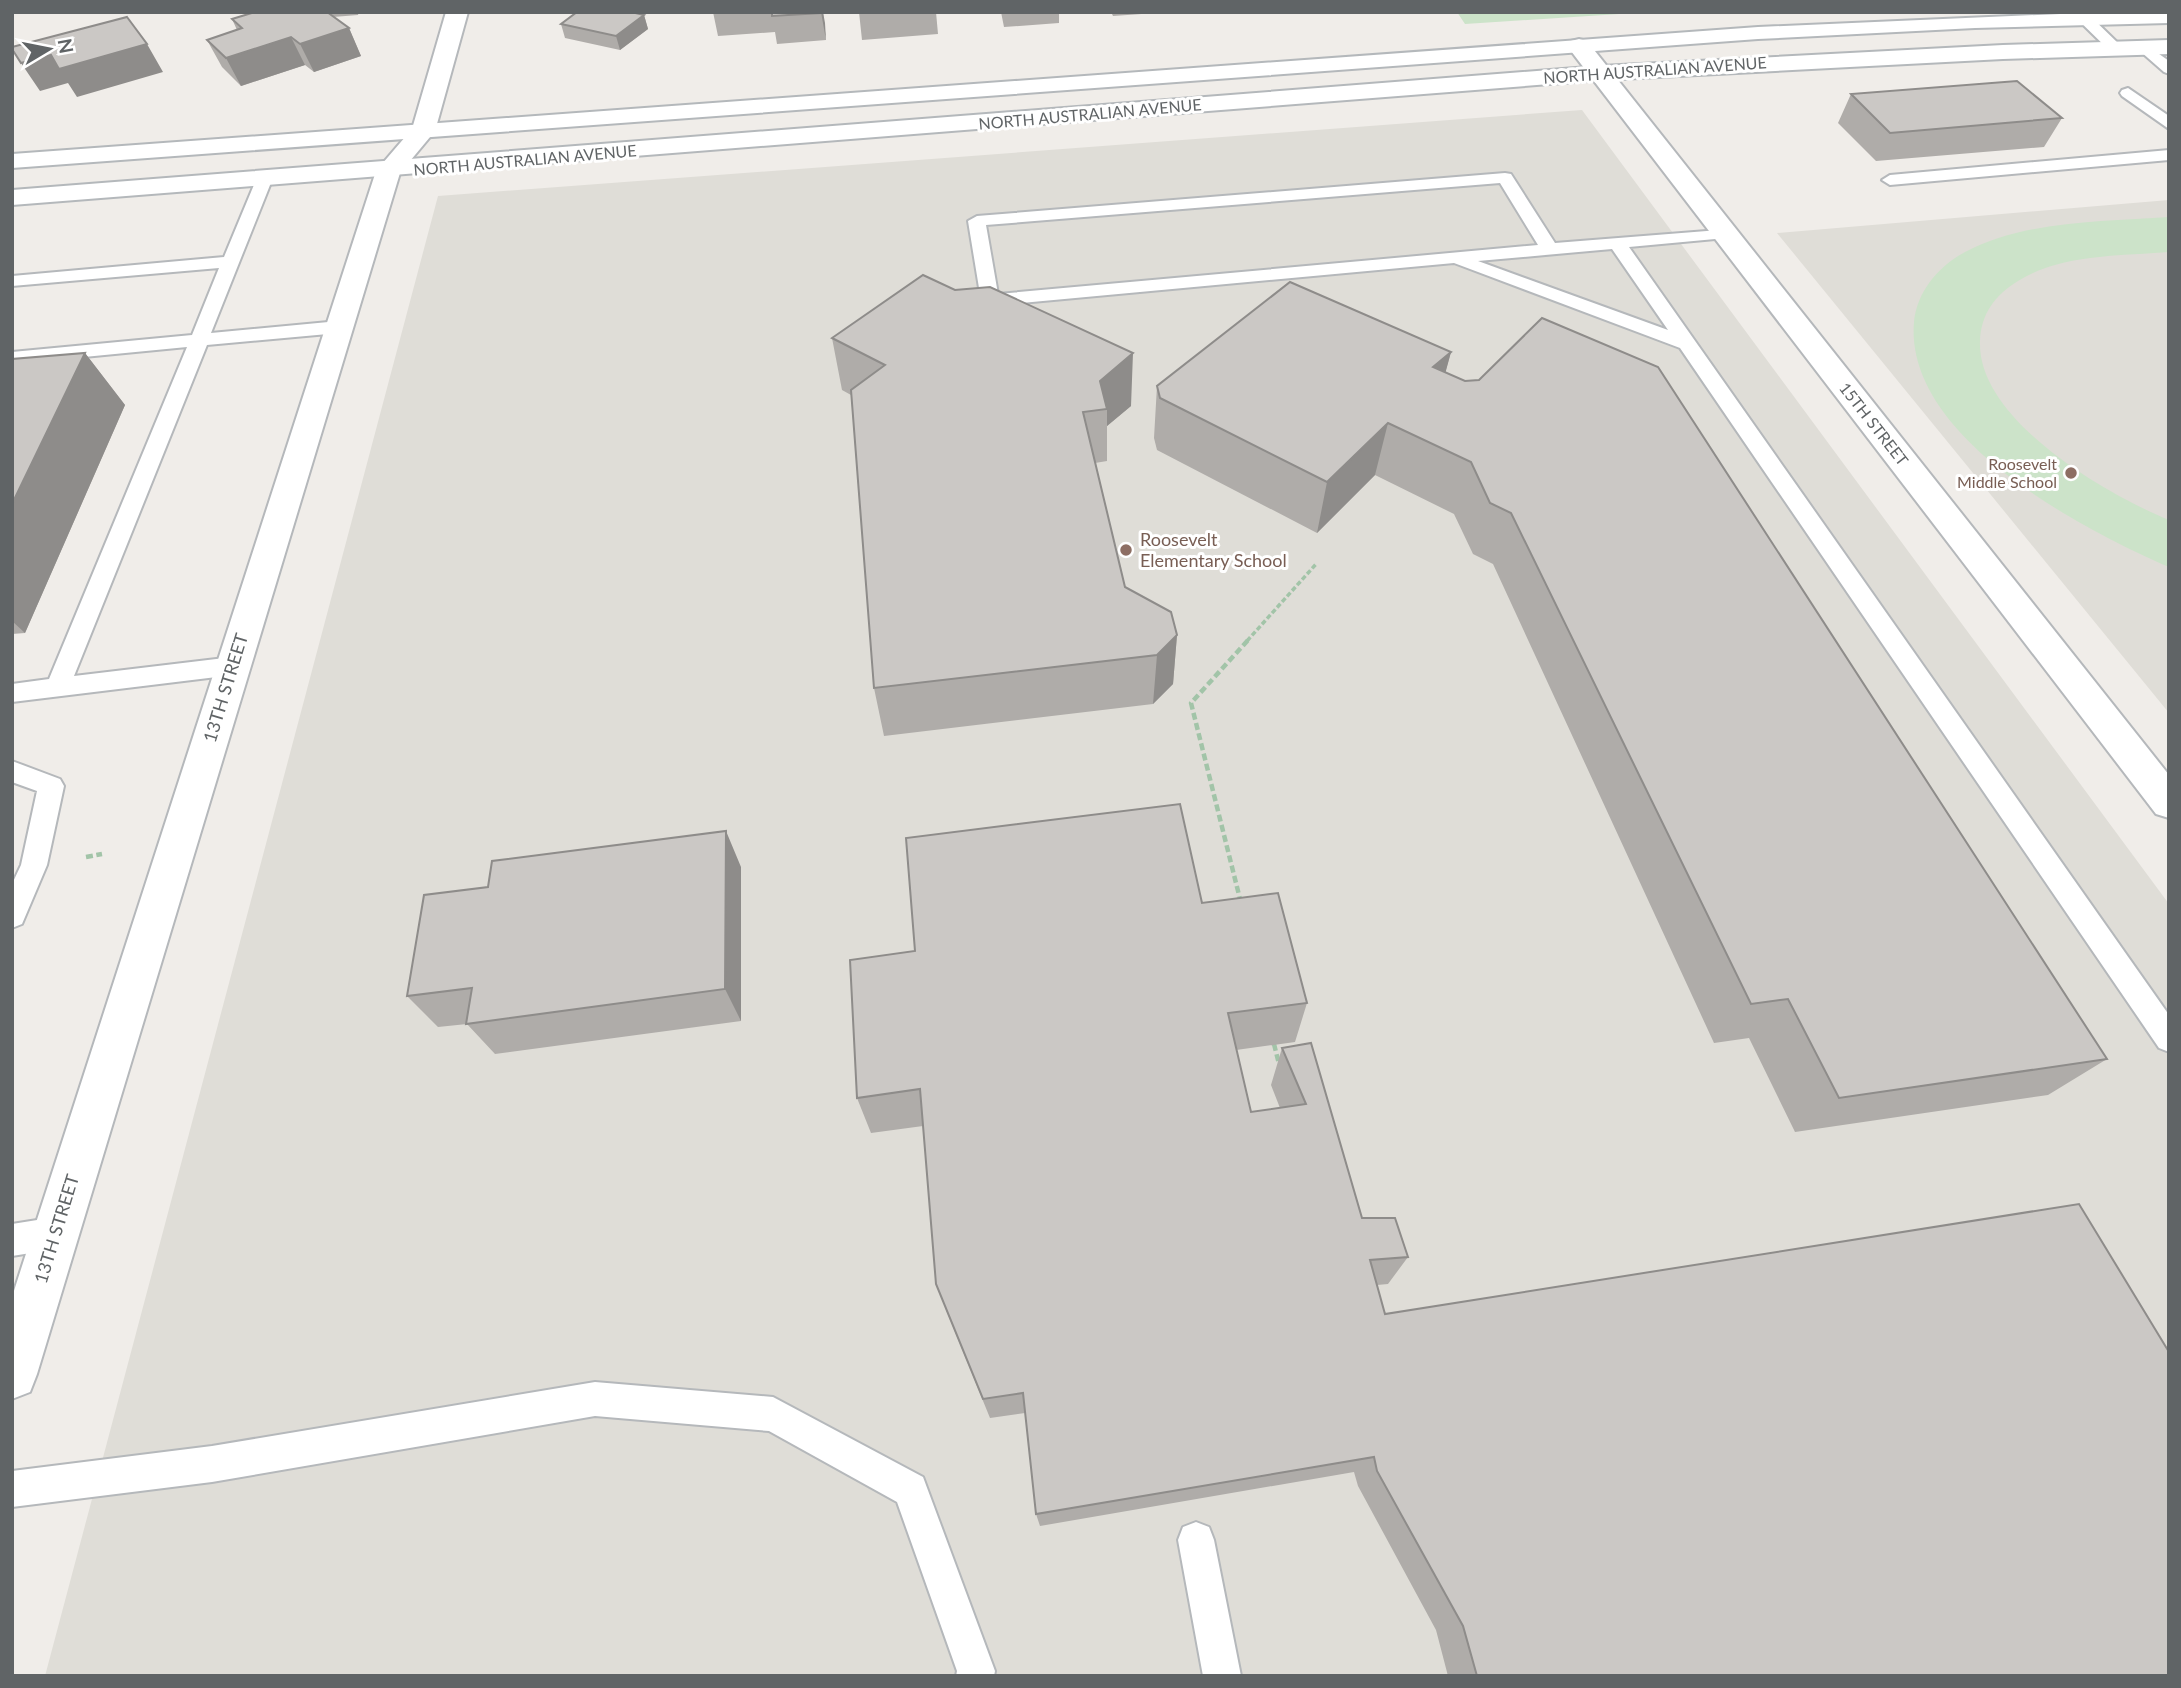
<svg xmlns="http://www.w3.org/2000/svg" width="2181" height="1688" viewBox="0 0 2181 1688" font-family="Lato,sans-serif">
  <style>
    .education { fill: #dfddd7 }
    .green { fill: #cce3c9 }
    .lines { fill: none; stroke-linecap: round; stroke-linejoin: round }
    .service-casing { stroke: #b5b8bb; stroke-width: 4 }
    .minor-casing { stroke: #b5b8bb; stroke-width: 4 }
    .secondary-casing { stroke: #b4b8bb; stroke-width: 4 }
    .path-far1 { stroke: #a2c4a8; stroke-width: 3.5; stroke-dasharray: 5 2.5; stroke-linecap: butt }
    .path { stroke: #a2c4a8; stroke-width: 4.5; stroke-dasharray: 7 3.5; stroke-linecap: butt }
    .service { fill: #fff; fill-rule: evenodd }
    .minor { fill: #fff; fill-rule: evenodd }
    .secondary { fill: #fff; fill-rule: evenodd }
    .wall { fill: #afaca9 }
    .shaded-wall { fill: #8e8c8a }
    .building { fill: #cbc8c5; stroke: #8e8c8a; stroke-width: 2 }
    .education-dot { fill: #8d6e63; stroke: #fff; stroke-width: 2.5 }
    .labels { text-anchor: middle; stroke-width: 6; stroke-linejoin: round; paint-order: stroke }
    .far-street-label { font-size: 16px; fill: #606466; stroke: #fff }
    .far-education-label { font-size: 16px; fill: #785e54; stroke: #fff; text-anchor: end }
    .education-label { font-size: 18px; fill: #785e54; stroke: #fff; text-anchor: start }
    .street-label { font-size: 18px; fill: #606466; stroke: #fff }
  </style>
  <rect width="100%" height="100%" fill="#f0ede9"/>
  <path class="education" d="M1582,110l587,794v772h-2124l393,-1480z
    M2169,200v513l-392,-480z"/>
  <path class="green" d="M1457,12h193l-185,12z
    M2169,217v35c-49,4 -108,2 -151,29 -23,14 -37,33 -38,60 -3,79 126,153 189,179v47c-88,-38 -265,-131 -255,-245 3,-31 25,-56 51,-70 61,-32 137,-30 204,-35z"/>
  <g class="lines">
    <g class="service-casing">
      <path id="service" d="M2070,12h16l35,34 2,3 -2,3h-10z
        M2145,44l24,17v13l-5,-2 -24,-21 -2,-3 2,-3z
        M2128,88l41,28v13l-47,-33 -2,-3 2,-3z
        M2169,150v10l-279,25 -8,-5 8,-5z
        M1505,173l6,1 44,69 177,-14 3,4 -3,4 -6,1 -97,9 540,768v37l-10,-4 -479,-700 -226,-85 -464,43 -9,-6 -13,-79 9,-5zM1500,183l38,62 -540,49 -12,-69zM1612,249l56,81 -190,-69z
        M264,175l8,5 -61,153 128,-12 9,6 -9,6 -132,12 -133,331 159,-19 8,3 4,6 -4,6 -8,3 -221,27v-18l37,-5 138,-332 -175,17v-12l180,-17 27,-67 -207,18v-10l212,-19 32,-77z
        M12,761l48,18 4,7 -17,79 -25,59 -10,4v-44l9,-19 16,-74 -25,-9z
        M56,1217l11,5 5,11 -5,11 -11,5 -44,7v-32z
        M595,1382l178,15 150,80 72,194 -1,5h-38l1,-5 -60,-169 -128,-71 -174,-15 -383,66 -200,25v-36l200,-25z
        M1196,1522l13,5 5,13 27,136h-38l-25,-136 5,-13z"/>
    </g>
    <g class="minor-casing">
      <path id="minor" d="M446,12h22l-33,119 -35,42 -363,1201 -7,18 -18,7v-102l364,-1126 36,-42z
        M1579,39l8,2 582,734v43l-13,-4 -585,-763 -3,-5 3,-5z"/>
    </g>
    <g class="secondary-casing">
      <path id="secondary" d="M2105,12h64v11l-194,5 -217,11 -1746,129v-14l1746,-127z
        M2169,40v14l-166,5 -402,21 -1589,125v-15l1589,-124 402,-21z"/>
    </g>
    <path class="path-far1" d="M1247,641l70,-78"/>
    <path class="path" d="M86,857l16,-3
      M1241,903l-50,-200 58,-64
      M1274,1044l5,20"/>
    <use href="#service" class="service"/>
    <use href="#minor" class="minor"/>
    <use href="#secondary" class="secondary"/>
  </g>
  <path class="wall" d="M255,12h104l-1,3 -25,2 16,11 12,28 -47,16 -9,-7 -64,21 -19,-19 -15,-27 30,-10 -5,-11z
    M713,12h110l3,28 -49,4 -2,-12 -57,4z
    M859,12h77l2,22 -76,6z
    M1001,12h58v11l-55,4z
    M1111,12h59l-57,4z
    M644,15l4,14 -28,21 -55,-12 -4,-14z
    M1851,94l211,24 -18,29 -168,14 -38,-38z
    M832,338l299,68 -24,20v35l-12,2 30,124 52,48 -4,49 -20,20 -269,32 -10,-48 -23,-293 -9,-5z
    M1451,352l-6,21 662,686 -59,36 -253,37 -46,-94 -35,5 -221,-479 -20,-10 -19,-40 -79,-39 -58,58 -160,-83 -3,-12 3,-52z
    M85,353l40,52 -100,228 -13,1v-275z
    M741,867v154l-246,33 -28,-30 -29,3 -31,-31z
    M1202,903l105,100 -12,39 -59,8 15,62 29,-4 -9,-23 11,-37 80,170 46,39 -20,27 -11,1 8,29 784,362h-721l-12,-46 -78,-144 -4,-14 -314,54 -4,-12 -11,-101 -35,5 -44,-108 -23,-184 -52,7 -14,-35 58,-147z"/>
  <path class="shaded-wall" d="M821,12h2l2,11 1,17z
    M644,15l4,14 -28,21 -4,-14z
    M349,28l12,28 -47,16 -14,-28z
    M291,37l14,28 -64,21 -15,-28z
    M147,44l16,28 -86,25 -9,-14 -28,8 -19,-28 30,-8z
    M1451,352l-14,52 -4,-37z
    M85,353l40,52 -100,228 -13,-12v-117z
    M1133,353l-2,53 -24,20v-17l-7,-28z
    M1388,423l-13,52 -58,58 10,-51z
    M1177,635l-4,49 -20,20 4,-49z
    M726,831l15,36v154l-16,-32z"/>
  <path class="building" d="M255,12h72l22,16 -49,16 -9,-7 -65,21 -19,-18 35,-12 -10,-9z
    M577,12h54l13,3 -28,21 -55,-12z
    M772,12h49v1l-49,3z
    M127,17l20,27 -88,25 -8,-14 -30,8 -9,-14v-2z
    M2017,81l45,37 -172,15 -39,-39z
    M923,275l32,15 35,-3 143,66 -33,28 7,28 -24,3 42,175 46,25 6,23 -20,20 -283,33 -23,-298 34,-25 -53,-27z
    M1290,282l161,70 -18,15 32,14 14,-1 63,-62 116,49 449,692 -268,39 -51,-99 -37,5 -240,-491 -21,-10 -19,-41 -83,-39 -61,59 -167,-84 -3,-12z
    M85,353l-73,151v-145z
    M1180,804l22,99 76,-10 29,110 -79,10 23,99 55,-8 -24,-56 29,-5 51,175h33l13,39 -38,3 15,54 694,-110 90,148v324h-692l-14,-50 -86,-155 -3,-14 -338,57 -13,-121 -40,6 -47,-115 -16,-195 -63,9 -7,-138 65,-9 -9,-113z
    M726,831l-1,158 -259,35 6,-36 -65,8 17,-101 64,-8 4,-26z"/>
  <g class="education-dot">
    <circle cx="2071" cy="473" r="7"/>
    <circle cx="1126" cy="550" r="7"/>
  </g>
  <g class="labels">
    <g class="far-street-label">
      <text transform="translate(1655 70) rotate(-4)" y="6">NORTH AUSTRALIAN AVENUE</text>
      <text transform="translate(1090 114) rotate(-5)" y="6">NORTH AUSTRALIAN AVENUE</text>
      <text transform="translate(525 160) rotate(-5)" y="6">NORTH AUSTRALIAN AVENUE</text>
      <text transform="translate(1874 424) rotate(52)" y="6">15TH STREET</text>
    </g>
    <g class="far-education-label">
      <text x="2057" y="470">Roosevelt<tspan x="2057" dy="18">Middle School</tspan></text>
    </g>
    <g class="education-label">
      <text x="1140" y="546">Roosevelt<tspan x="1140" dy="21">Elementary School</tspan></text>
    </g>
    <g class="street-label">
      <text transform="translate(226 688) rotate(-73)" y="6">13TH STREET</text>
      <text transform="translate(57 1229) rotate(-73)" y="6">13TH STREET</text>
    </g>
  </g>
  <rect width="2181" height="1688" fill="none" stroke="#606466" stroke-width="28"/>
  <g transform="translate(49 49) rotate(80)" stroke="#ffffff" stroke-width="5" paint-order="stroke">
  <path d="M0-5L12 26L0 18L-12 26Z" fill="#606466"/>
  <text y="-10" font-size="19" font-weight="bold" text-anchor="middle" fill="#606466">N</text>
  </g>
</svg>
